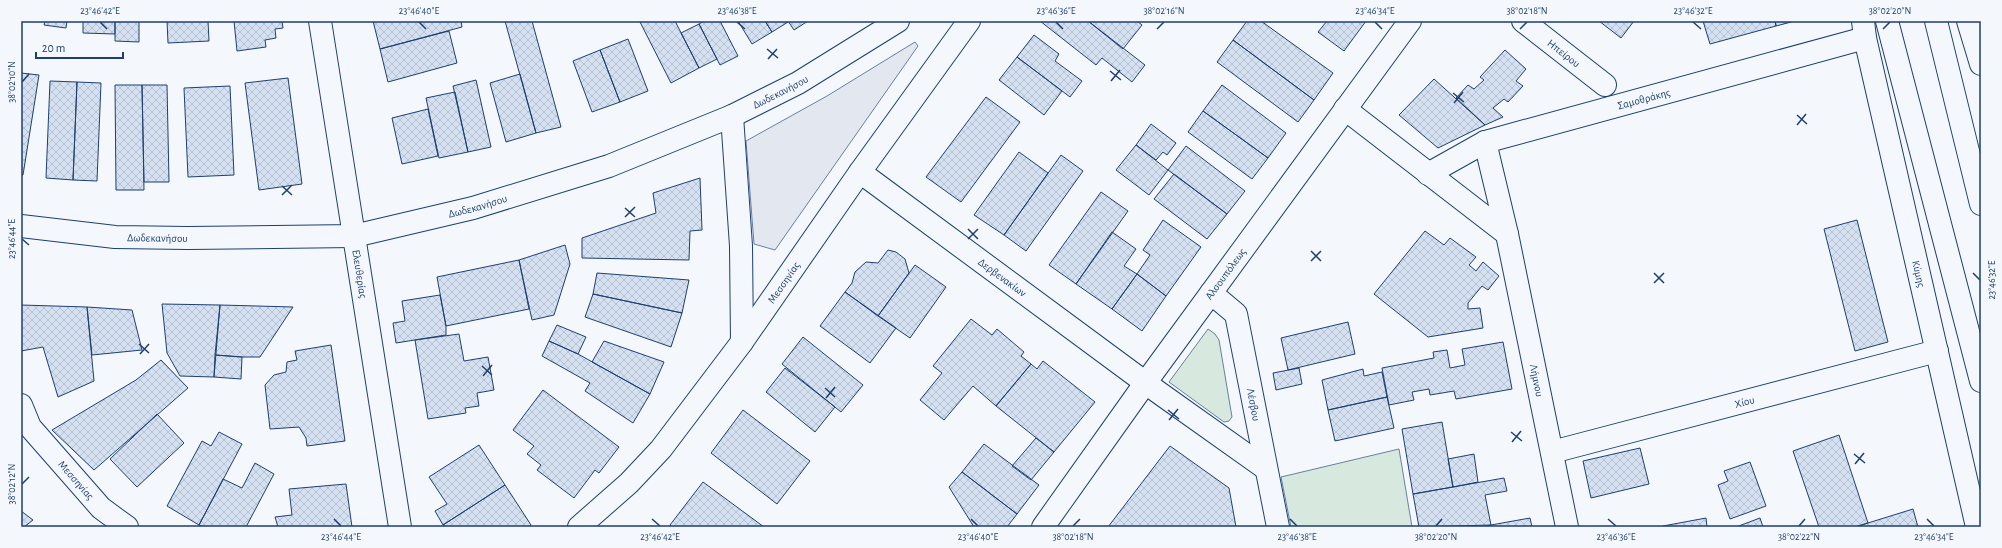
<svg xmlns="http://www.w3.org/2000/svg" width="2002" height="548" viewBox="0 0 2002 548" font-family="'Alegreya Sans',sans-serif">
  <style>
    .green { fill: #d7e8df; stroke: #687fa3 }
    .parking { fill: #e3e8f0; stroke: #687fa3 }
    .building { fill: url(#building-cross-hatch); stroke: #1d3f73 }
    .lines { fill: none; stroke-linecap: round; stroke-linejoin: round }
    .minor-casing { stroke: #1d3f73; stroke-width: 24 }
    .major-casing { stroke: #1d3f73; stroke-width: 24 }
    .minor { stroke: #f4f7fb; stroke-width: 22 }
    .major { stroke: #f4f7fb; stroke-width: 22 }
    .ticks { fill: none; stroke: #1d3f73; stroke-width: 1.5 }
    .labels { text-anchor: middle; stroke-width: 3; stroke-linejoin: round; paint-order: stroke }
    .street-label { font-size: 11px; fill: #1d3f73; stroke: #f4f7fb }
    .neatline { fill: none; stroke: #1d3f73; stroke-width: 1.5 }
    .ticks-label { font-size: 10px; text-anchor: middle; fill: #1d3f73 }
  </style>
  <defs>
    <pattern id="building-cross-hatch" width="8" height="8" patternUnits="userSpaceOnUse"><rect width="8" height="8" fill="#d5e0f0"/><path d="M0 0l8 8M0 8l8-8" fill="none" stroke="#b6c1d1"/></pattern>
  </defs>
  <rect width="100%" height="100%" fill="#f4f7fb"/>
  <path class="green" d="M1208,329l7,5 4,6 13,77 -3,4 -5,1 -55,-40z
    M1399,449l13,78h-121l-10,-50z"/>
  <path class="parking" d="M915,42l3,4 -143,204 -21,-6 -8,-103 81,-45z"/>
  <path class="building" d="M45,21h22l-1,7 -22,-3z
    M83,21h32v13l-32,-1z
    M115,21h24v21l-24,-1z
    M167,21h41l1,20 -41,2z
    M234,21h48l1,7 -8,1 1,9 -11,2 1,7 -29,4z
    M373,21h88l1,6 -82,22z
    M505,21h27l29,106 -25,6z
    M643,21h32l24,47 -28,15 -31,-61z
    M704,21h16l18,35 -18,9 -21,-41z
    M738,21h27l7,11 -20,12z
    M765,21h23v1l-16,10z
    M788,21h20l-14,9z
    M1040,21h48l57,44 -13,17 -30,-24 -6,7z
    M1088,21h49l5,4 -19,24z
    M1247,21h14l72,52 -19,27 -81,-60z
    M1327,21h39l-22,30 -26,-19z
    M1599,21h35l-13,17z
    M1703,21h72l1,5 -66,18z
    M1775,21h20l-19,5z
    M699,24l18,35 -18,9 -18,-35z
    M449,31l8,32 -69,19 -8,-33z
    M1034,35l25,19 -4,7 27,20 -12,16 -53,-40z
    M628,39l20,52 -28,11 -20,-52z
    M1233,40l81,60 -16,22 -81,-60z
    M600,50l20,52 -28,10 -19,-51z
    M1505,50l21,19 -10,12 7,5 -15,16 -4,-3 -11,9 10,9 -18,8 -29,-27 12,-13 6,4 10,-9 -4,-3z
    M1017,57l45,34 -18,24 -45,-35z
    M21,73l18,2 -16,100h-2z
    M520,74l16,59 -30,9 -16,-59z
    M288,78l14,106 -43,6 -14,-107z
    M1434,79l51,46 -47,23 -39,-33z
    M476,80l15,67 -23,5 -15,-66z
    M50,81l27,1 -4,98 -27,-2z
    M77,82l24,1 -4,98 -24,-1z
    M115,85h27l2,105h-28z
    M142,85h25l2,97h-25z
    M1222,85l64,48 -18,25 -65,-47z
    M230,86l4,89 -46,2 -4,-89z
    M455,92l13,60 -29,6 -13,-60z
    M986,97l34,25 -59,80 -35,-25z
    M428,109l10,47 -36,8 -10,-46z
    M1203,111l65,47 -16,21 -64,-47z
    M1151,124l25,19 -9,12 -4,-3 -7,8 -20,-15z
    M1136,145l32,25 -19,25 -33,-25z
    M1186,146l59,45 -18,23 -59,-44z
    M1019,152l29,21 -44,62 -30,-20z
    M1061,155l22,16 -57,80 -22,-16z
    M1174,174l53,40 -20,25 -53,-40z
    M700,178l2,52 -12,1 -1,29 -107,-2v-20l74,-25 -3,-20z
    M1101,192l27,19 -52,73 -27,-19z
    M1163,220l38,27 -35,49 -29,-22 13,-19 -7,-5z
    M1857,220l31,122 -33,9 -31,-122z
    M1425,231l19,14 6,-7 26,19 -7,8 7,6 7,-9 16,14 -11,14 -6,-4 -14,17v6l12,-1 3,20 -55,9 -54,-43z
    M1112,232l24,17 -12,17 13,8 -25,35 -36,-25z
    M565,245l5,19 -16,51 -22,5 -13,-60z
    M888,250l8,2 9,7 4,14 -31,43 -33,-24 7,-9 3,-11 11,-10 12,1z
    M519,260l10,49 -83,17 -9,-49z
    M915,265l31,22 -36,51 -32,-22z
    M597,273l92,7 -7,33 -89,-19z
    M1137,274l29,22 -24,35 -30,-22z
    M845,292l51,36 -26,35 -50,-37z
    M593,294l89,19 -11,34 -86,-30z
    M440,295l6,31v9l-50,8 -3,-20 12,-2 -3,-20z
    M162,304l58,1 -6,72 -34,-1 -13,-23z
    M21,305l66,2 7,74 -36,16 -15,-50 -22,4z
    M220,305l73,2 -33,50h-18l-27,-2z
    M87,307l45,3 10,40 -50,5z
    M971,319l21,16 5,-6 27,23 -3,4 10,8 -35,42 -23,-20 -29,34 -24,-20 22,-27 -9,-7z
    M1348,322l7,32 -67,16 -7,-32z
    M557,325l29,12 -8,17 -29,-13z
    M459,334l5,27 24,-4 6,33 -17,3 2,13 -14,2 1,5 -38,6 -13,-79z
    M803,337l60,48 -22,27 -59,-48z
    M549,341l29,13 72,40 -17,29 -48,-32 5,-8 -48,-27z
    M604,341l60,21 -14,32 -58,-32z
    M1503,342l9,47 -56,10 -2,-8 -24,4 -1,-6 -17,3 2,8 -25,5 -7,-37 52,-10 -1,-6 14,-2 3,18 15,-3 -3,-16z
    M331,345l14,96 -38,5 -1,-8 -7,-11 -29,2 -5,-44 9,-10 12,-3 1,-10 10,-2 -2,-9z
    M215,355l27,2 -1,22 -27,-2z
    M161,360l27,28 -94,82 -42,-40 84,-50z
    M1043,361l52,41 -41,50 -58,-46 35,-42 6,5z
    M785,368l50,39 -20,25 -49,-40z
    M1299,368l3,16 -26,6 -3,-17z
    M1363,369l1,7 18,-4 5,25 -59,13 -6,-30z
    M543,390l76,57 -20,26 -4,-3 -21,28 -37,-28 4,-5 -14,-11 7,-8 -21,-16z
    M1387,397l7,31 -59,13 -7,-31z
    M743,410l67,51 -33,43 -66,-51z
    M157,414l27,29 -47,44 -27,-28z
    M1442,422l11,65 -40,7 -11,-65z
    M219,432l23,12 -43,81 -32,-19 35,-65 9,5z
    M1839,435l29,88 -13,4h-36l-26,-76z
    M1036,438l18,14 -23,28 -19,-14z
    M984,444l55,41 -22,29 -55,-42z
    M479,445l26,40 -62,40 -8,-14 12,-7 -18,-27z
    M1170,446l59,42 7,39h-128z
    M1640,448l9,36 -58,14 -8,-37z
    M1474,454l4,28 -25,5 -5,-28z
    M1750,462l16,44 -36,13 -12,-34 10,-4 -4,-10z
    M255,463l19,11 -28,53h-42l-5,-2 24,-46 19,9z
    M962,472l55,42 -10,13h-33l-25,-40z
    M1504,478l3,13 -22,4 6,30 -72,2 -6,-33z
    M703,482l61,45h-92l-2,-2z
    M346,484l6,43h-74l-3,-10 17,-2 -3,-26z
    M505,485l26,40 -3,2h-83l-2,-2z
    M1913,509l5,18h-63l13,-4z
    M21,511l12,9 -9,7h-3z
    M1530,518l2,9h-50l9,-2z
    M1706,518l1,9h-44v-1z
    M1760,518l3,9h-27z"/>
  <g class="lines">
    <g class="minor-casing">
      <g id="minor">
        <path id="s1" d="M320,21l80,506"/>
        <path id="s2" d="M1523,21l82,64"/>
        <path d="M1345,109l162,125"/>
        <path d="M732,116l9,130 1,96"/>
        <path id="s3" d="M1485,142l22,92 60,293"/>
        <path id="s4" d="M860,172l298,220 107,76"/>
        <path id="s5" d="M1428,174l57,-32 380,-104"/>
        <path id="s6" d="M21,226l94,11 73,1 166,-2 119,-28 136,-42 123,-50 66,-33 100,-62"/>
        <path id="s7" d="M1211,293l25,21 42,213"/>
        <path id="s8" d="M21,405l9,22 71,81 26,19"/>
        <path id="s9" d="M1552,452l385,-101"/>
        <path id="s10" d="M579,527l50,-44 32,-34 81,-107 118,-170 109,-151"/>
        <path id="s11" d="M1043,527l103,-145 264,-361"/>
      </g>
    </g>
    <g class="major-casing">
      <g id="major">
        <path id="s12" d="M1863,21l2,17 112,489"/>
        <path d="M1887,21l94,360"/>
        <path d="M1936,21l45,183"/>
        <path d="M1968,21l13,43"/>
      </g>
    </g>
    <use href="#minor" class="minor"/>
    <use href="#major" class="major"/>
  </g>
  <path class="ticks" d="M100,22l7,7M419,22l7,7M737,22l8,7M1056,22l7,7M1375,22l7,7M1693,22l8,7M1157,29l7,-7M1520,29l7,-7M1883,29l7,-7M767,49l11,9M768,59l9,-10M1110,71l11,9M1111,81l9,-11M22,82l7,-8M1453,93l11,9M1454,103l9,-11M1797,115l10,9M1797,125l9,-11M282,186l10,9M282,195l10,-10M625,208l10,9M625,217l10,-10M968,229l10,10M22,239l7,6M968,239l10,-10M1311,251l10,10M1311,261l10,-10M1654,273l10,10M1973,273l7,7M1654,283l10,-10M139,344l10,9M140,354l9,-10M482,366l10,9M483,376l9,-11M825,388l10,9M826,398l9,-11M1168,410l11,9M1169,420l9,-11M1511,432l11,9M1512,442l9,-11M1854,454l11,9M1855,464l9,-11M22,484l7,-7M334,519l7,7M652,519l8,7M971,519l7,7M1290,519l7,7M1608,519l8,7M1927,519l7,7M1073,526l7,-7M1436,526l6,-7M1799,526l6,-7"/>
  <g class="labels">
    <g class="street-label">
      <text dy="4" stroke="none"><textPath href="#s2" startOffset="52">Ηπείρου</textPath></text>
      <text dy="4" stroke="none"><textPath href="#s6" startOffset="785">Δωδεκανήσου</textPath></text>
      <text dy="4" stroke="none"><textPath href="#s5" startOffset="230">Σαμοθράκης</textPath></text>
      <text dy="4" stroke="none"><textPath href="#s6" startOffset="461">Δωδεκανήσου</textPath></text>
      <text dy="4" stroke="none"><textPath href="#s6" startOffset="137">Δωδεκανήσου</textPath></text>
      <text dy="4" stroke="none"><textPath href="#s11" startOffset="312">Αλσουπόλεως</textPath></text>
      <text dy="4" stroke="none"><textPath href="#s1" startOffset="256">Ελευθερίας</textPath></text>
      <text dy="4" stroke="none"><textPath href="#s12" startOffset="259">Κύμης</textPath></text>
      <text dy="4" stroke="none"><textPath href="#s4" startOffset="177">Δερβενακίων</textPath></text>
      <text dy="4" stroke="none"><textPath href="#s10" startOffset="320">Μεσσηνίας</textPath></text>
      <text dy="4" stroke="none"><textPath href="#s3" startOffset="244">Λήμνου</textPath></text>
      <text dy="4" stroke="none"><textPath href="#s9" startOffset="199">Χίου</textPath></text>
      <text dy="4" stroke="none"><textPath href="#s7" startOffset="125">Λέσβου</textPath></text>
      <text dy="4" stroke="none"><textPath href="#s8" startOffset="94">Μεσσηνίας</textPath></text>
    </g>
  </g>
  <rect width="2002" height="548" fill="none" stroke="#f4f7fb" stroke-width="44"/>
  <path d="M36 52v6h87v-6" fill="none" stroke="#1d3f73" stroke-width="2"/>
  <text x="42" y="52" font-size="12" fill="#1d3f73" stroke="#f4f7fb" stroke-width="3" paint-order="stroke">20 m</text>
  <rect x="22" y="22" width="1958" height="504" class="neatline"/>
  <g class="ticks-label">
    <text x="100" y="14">23°46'42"E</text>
    <text x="419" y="14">23°46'40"E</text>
    <text x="737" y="14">23°46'38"E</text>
    <text x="1056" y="14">23°46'36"E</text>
    <text x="1164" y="14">38°02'16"N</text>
    <text x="1375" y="14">23°46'34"E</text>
    <text x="1527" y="14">38°02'18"N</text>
    <text x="1693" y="14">23°46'32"E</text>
    <text x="1890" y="14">38°02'20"N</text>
    <text transform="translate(11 82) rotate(-90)" y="4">38°02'10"N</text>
    <text transform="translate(11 239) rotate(-90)" y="4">23°46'44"E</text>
    <text transform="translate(1991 280) rotate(-90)" y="4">23°46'32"E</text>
    <text transform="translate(11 484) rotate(-90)" y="4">38°02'12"N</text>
    <text x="341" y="540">23°46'44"E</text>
    <text x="660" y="540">23°46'42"E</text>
    <text x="978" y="540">23°46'40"E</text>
    <text x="1073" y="540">38°02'18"N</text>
    <text x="1297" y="540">23°46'38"E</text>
    <text x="1436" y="540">38°02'20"N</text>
    <text x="1616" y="540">23°46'36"E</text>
    <text x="1799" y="540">38°02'22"N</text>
    <text x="1934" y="540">23°46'34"E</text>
  </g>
</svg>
